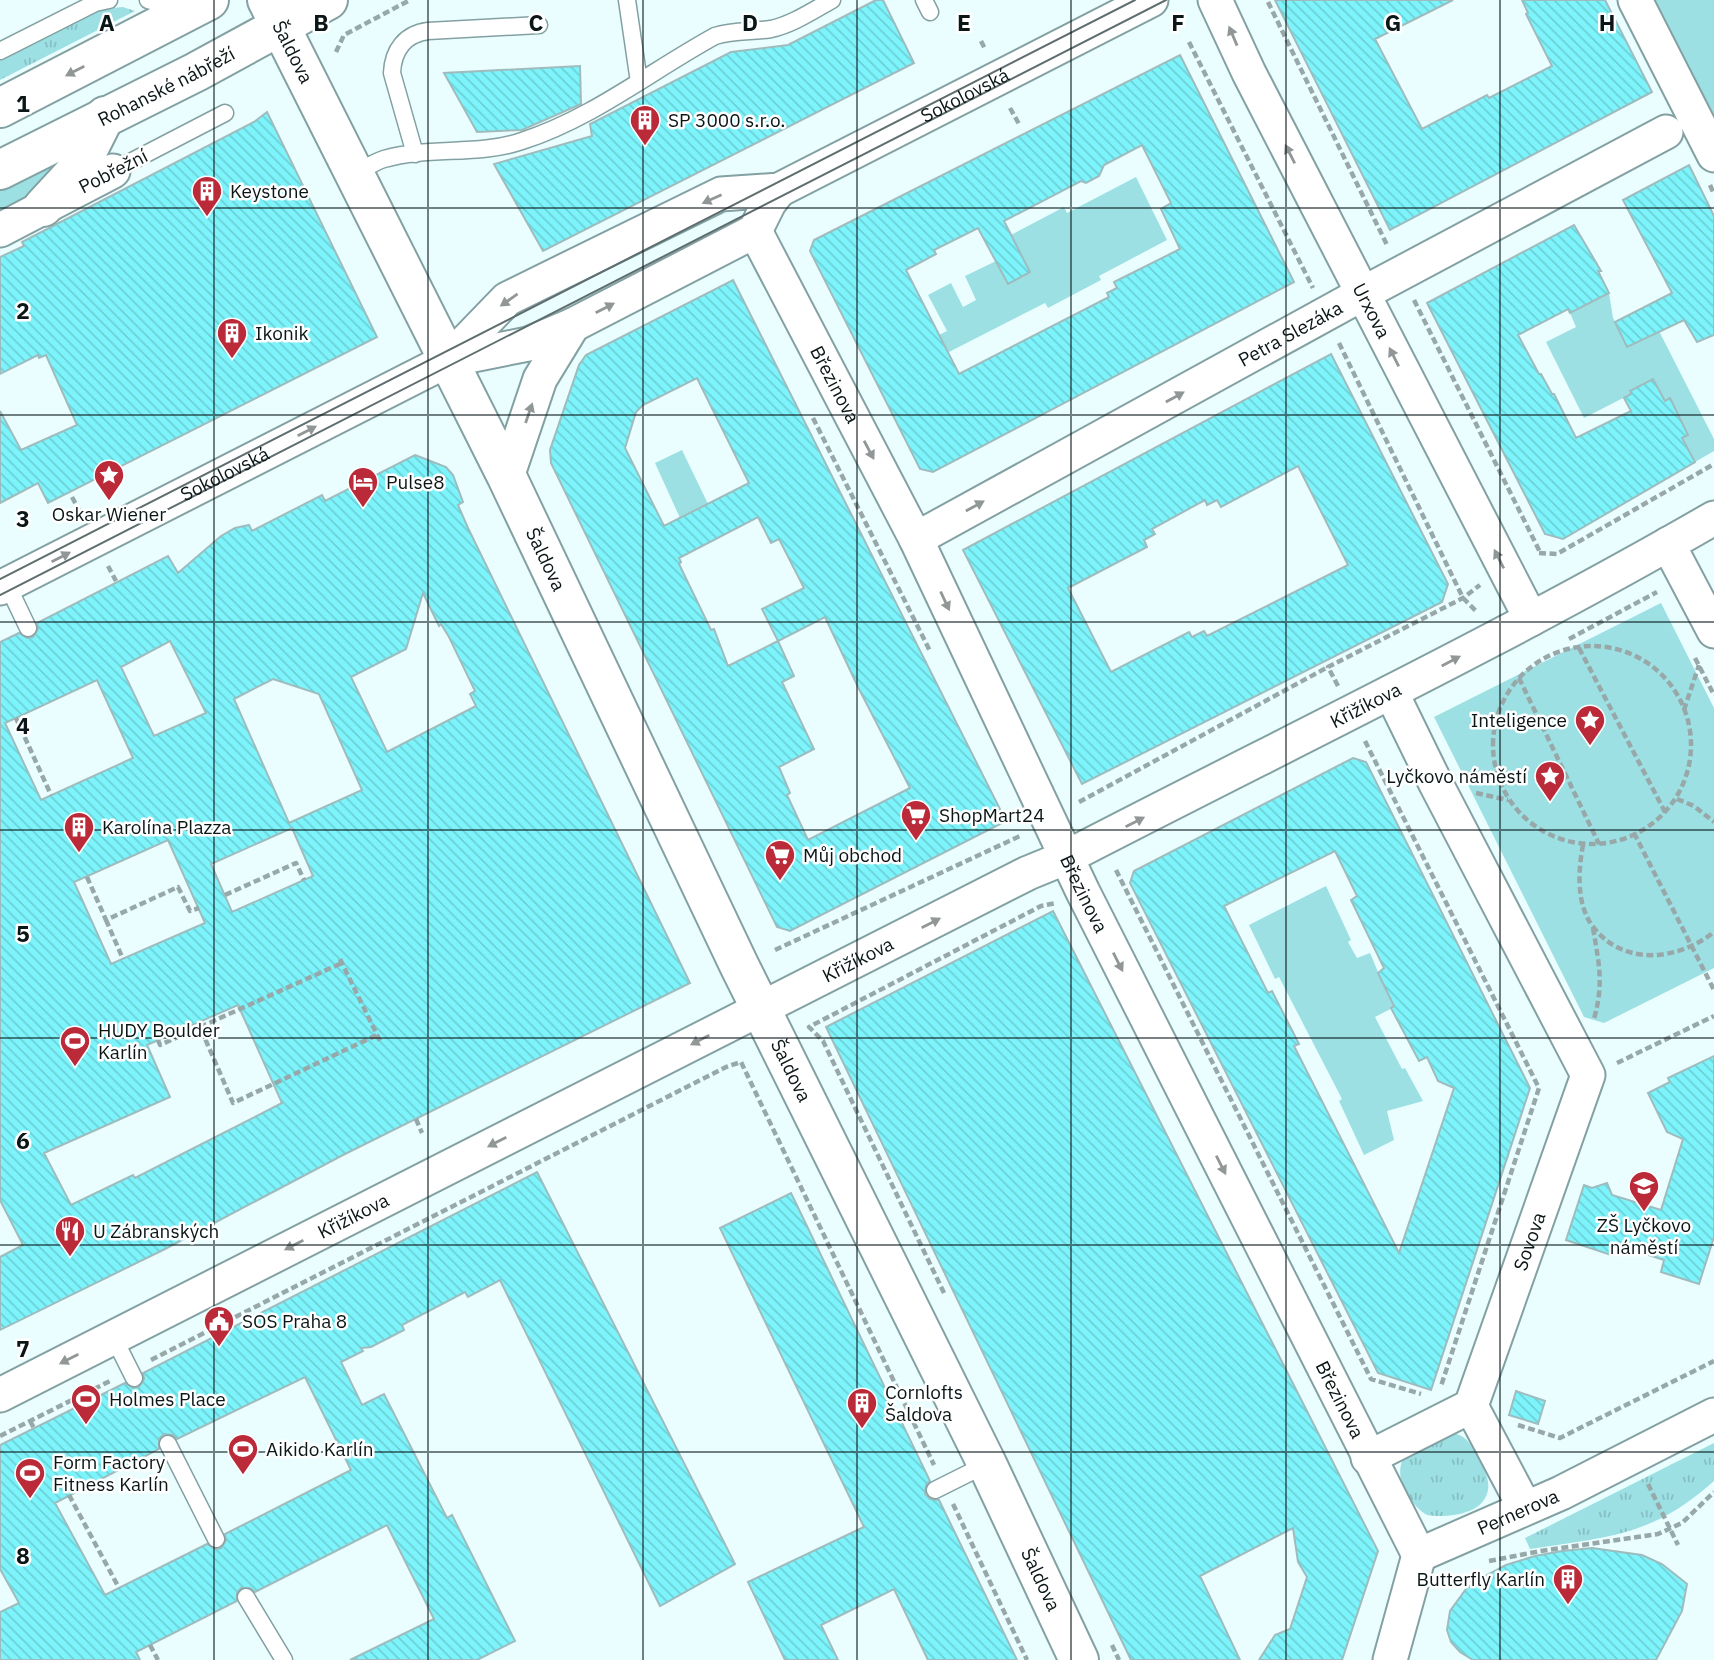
<svg xmlns="http://www.w3.org/2000/svg" width="1714" height="1660" viewBox="0 0 1714 1660" font-family="'IBM Plex Sans',sans-serif">
  <style>
    .grass { fill: url(#grass-tufts) }
    .green { fill: #9ce0e4 }
    .building { fill: url(#building-back-hatch); stroke: #9ebcbe; stroke-width: 2; fill-rule: evenodd }
    .lines { fill: none; stroke-linecap: round; stroke-linejoin: round }
    .service-casing { stroke: #83a1a3; stroke-width: 19 }
    .minor-casing { stroke: #83a1a3; stroke-width: 37 }
    .tertiary-casing { stroke: #83a1a3; stroke-width: 42 }
    .secondary-casing { stroke: #83a1a3; stroke-width: 42 }
    .path { stroke: #98a8a9; stroke-width: 4.5; stroke-dasharray: 7 3.5; stroke-linecap: butt }
    .service { stroke: #fff; stroke-width: 16 }
    .minor { stroke: #fff; stroke-width: 33 }
    .tertiary { stroke: #fff; stroke-width: 38 }
    .secondary { stroke: #fff; stroke-width: 38 }
    .tram { stroke: #5f6d6e; stroke-width: 2 }
    .oneway { fill: #919697 }
    .grid { fill: none; stroke: #0b1617; stroke-width: 2; stroke-opacity: 0.55 }
    .labels { text-anchor: middle; stroke-width: 5; stroke-linejoin: round; paint-order: stroke }
    .street-label { font-size: 19px; fill: #0b1617; stroke: #fff }
    .poi-label { font-size: 19px; fill: #0b1617; stroke: #fff; text-anchor: start }
    .grid-label { font-size: 23px; text-anchor: middle; font-weight: bold; fill: #0b1617; stroke: #fff; stroke-width: 5; stroke-linejoin: round; paint-order: stroke }
  </style>
  <defs>
    <pattern id="grass-tufts" width="24" height="20" patternUnits="userSpaceOnUse" patternTransform="scale(1.75)"><rect width="24" height="20" fill="#9ce0e4"/><path d="M3 7l-1-3M5 7V3M7 7l1-3M15 17l-1-3M17 17v-4M19 17l1-3" fill="none" stroke="#85bfc3"/></pattern>
    <pattern id="building-back-hatch" width="6" height="6" patternUnits="userSpaceOnUse" patternTransform="scale(1.75)"><rect width="6" height="6" fill="#7df4fb"/><path d="M-1 5l2 2M0 0l6 6M5-1l2 2" fill="none" stroke="#6bd0d6"/></pattern>
  </defs>
  <rect width="100%" height="100%" fill="#ebfeff"/>
  <path class="grass" d="M123,7l12,4 -135,69v-20l81,-43 20,-8z
    M67,156l-22,30 -45,31v-30z
    M1452,1433c15,2 20,13 26,25 5,10 12,20 10,32 -4,25 -41,28 -61,25 -17,-10 -36,-40 -22,-59z
    M1714,1443v38c-61,55 -106,56 -184,68l-5,-11z"/>
  <path class="green" d="M1654,0h60v118z
    M1136,177l31,63 -68,36 2,4 -53,28 -3,-5 -98,50 -8,-18 8,-4 -19,-36 23,-12 12,24 13,-7 -11,-24 31,-15 12,22 22,-11 -19,-37 53,-28 3,6z
    M1609,293l4,25 14,28 32,-15 55,108v12l-19,11 -13,-24 -13,-39 -4,2 -20,-18 -15,8 1,3 -47,24 -38,-76 30,-15 -6,-14z
    M682,450l26,54 -28,14 -25,-55z
    M1661,603l53,105v260l-110,55 -20,-6 -150,-300z
    M1326,886l25,54 -3,2 9,16 13,-5 14,33 18,17 -27,14 27,52 3,-1 18,33 -36,10 7,29 -30,15 -25,-54 3,-2 -63,-122 -4,2 -26,-54z"/>
  <path class="building" d="M876,0h7l31,63 -371,188 -49,-87 98,-28 -2,-12 141,-72 57,-7z
    M1275,0h178l-78,39 47,90 65,-34 2,3 63,-32 -26,-52 2,-1 -6,-13h83l47,92 -262,138z
    M1180,55l114,227 -361,190 -13,-3 -110,-218 4,-11zM1142,145l29,58 -10,6 19,40 -66,33 3,6 -10,5 2,4 -150,77 -53,-104 30,-16 -2,-4 44,-22 30,56 22,-12 -26,-51 77,-40 5,2 13,-7 5,-11z
    M580,66l1,38 -59,26 -45,2 -33,-59z
    M267,112l110,225 -329,166 -10,-20 -38,20v-92l21,39 56,-25 -31,-70 -7,3 -1,-3 -38,19v-117l24,-11 -2,-4 232,-120z
    M1689,165l25,51v119l-17,7 -13,-22 -57,27 -12,-25 57,-29 -49,-93z
    M1574,225l27,46h-3l11,22 -39,20 -2,-4 -50,26 21,39h2l11,20h2l22,44 55,-27 -7,-13 7,-4 -1,-3 23,-12 12,22 5,-3 18,37 -6,3 13,24 -132,77 -18,-5 -118,-231z
    M733,280l273,541 -216,110 -13,-4 -226,-464 -1,-13 29,-85 7,-10zM697,378l52,105 -85,43 -39,-78 11,-36 7,-7zM758,517l13,26 8,-4 25,49 -42,21 16,32 -50,25 -14,-37 -3,1 -32,-66 2,-2 -2,-4zM825,617l33,70 52,101 -102,52 -21,-45 3,-2 -11,-26 35,-18 -32,-67 12,-6 -16,-35z
    M1331,354l117,230 -6,18 -360,182 -119,-234zM1298,466l50,99 -141,71 -3,-5 -12,6 -3,-5 -78,40 -43,-84 79,-41 -3,-7 11,-6 -3,-5 53,-29 2,5 10,-5 4,7z
    M415,455l31,12 7,8 10,27 -5,3 10,23 222,455 -347,172 -178,94 -165,81v-73l23,-12 -23,-45v-558l19,-9 8,5 6,-1 5,-8 -1,-6 131,-67 10,17 43,-37 14,-8 14,-3 3,6 70,-36 3,6zM423,593l16,33 2,-2 8,13 26,54 -5,3 6,12 -89,46 -36,-75 55,-28zM170,641l36,72 -52,23 -33,-69zM273,679l46,15 43,96 -73,33 -55,-124zM97,680l36,78 -92,42 -36,-77zM292,828l21,48 -81,36 -21,-48zM168,840l37,83 -94,41 -37,-82zM238,1005l44,98 -147,75 -2,-3 -62,30 -27,-52 126,-56 -23,-52z
    M1353,758l13,4 164,326 -99,302 -53,-17 -248,-490 4,-12zM1335,851l22,45 -6,4 33,68 -6,5 16,33 -3,2 28,53 8,-4 11,24 16,7 -55,165 -105,-207 5,-2 -27,-53 -4,2 -44,-87z
    M1053,911l325,640 -36,109h-83l16,-25 15,-6 17,-52 -9,-15 -5,-34 -93,48 40,84h-109l-305,-633z
    M1714,1056v181l-15,47 -38,-12 3,-12 -50,-16 -3,11 -45,-15 18,-55 8,3 15,-5 5,12 49,15 22,-71 -16,-7 -19,-39 22,-11 -2,-4z
    M537,1172l198,392 -75,42 -160,-326 -32,17 -3,-5 -63,33 2,5 -33,17 -10,1 2,3 -22,11 21,43 22,-11 63,124 5,-3 63,126 -38,19h-127l84,-41 -47,-94 -132,67 -5,-4h-9l-4,5v8l-101,51 4,8h-140v-48l19,-9 -19,-34v-124l125,-62 8,5 6,-1 5,-8 -1,-6zM305,1377l46,93 -126,64 1,6 -5,8 -6,1 -8,-5 -102,51 -50,-92 104,-54v-10l5,-5 9,1 4,4z
    M791,1193l139,288 -4,4 -1,9 5,5 9,1 78,160h-89l-34,-71 -73,36 17,35h-53l-37,-78 116,-55 -144,-299z
    M1516,1391l29,10 -7,23 -29,-9z
    M1592,1548l50,7 20,9 25,20 -5,27 -26,49h-183l-13,-8 -9,-10 -4,-12 3,-19 16,-22 17,-12 23,-12 29,-9 27,-5z"/>
  <g class="lines">
    <g class="service-casing">
      <path id="service" d="M148,0l32,9
        M627,0l12,82
        M924,0l6,12
        M0,51l95,-48 14,-3
        M415,154l-23,-81c1,-23 13,-39 36,-42l111,-6
        M113,171l112,-58
        M355,174c9,-5 19,-12 29,-15 45,-13 94,-3 138,-18 71,-23 129,-70 193,-105 19,-6 37,-4 56,-7 22,-5 41,-18 61,-29
        M7,584l21,44
        M113,1336l21,42
        M168,1444l48,95
        M935,1490l52,-26
        M246,1597l38,63"/>
    </g>
    <g class="minor-casing">
      <g id="minor">
        <path id="s1" d="M1215,0l34,73 282,546"/>
        <path d="M1635,0l79,155"/>
        <path d="M0,230l113,-59"/>
        <path id="s2" d="M755,231l161,308 167,353 336,663"/>
        <path id="s3" d="M448,360l59,-61 214,-105 58,-4 372,-190"/>
        <path d="M507,477l33,-98 33,-54"/>
        <path id="s4" d="M916,539l446,-245 304,-162"/>
        <path d="M1668,544l46,87"/>
        <path id="s5" d="M0,588l448,-228 80,-16 45,-19 182,-94 14,-28 10,-13"/>
        <path id="s6" d="M0,1395l1028,-522 39,-16c216,-112 436,-217 647,-339"/>
        <path d="M1471,1406l54,102"/>
        <path id="s7" d="M1368,1458l103,-52 117,-331 -152,-291 -45,-92"/>
        <path id="s8" d="M1419,1555l142,-62 153,-78"/>
        <path d="M1390,1660l29,-105"/>
      </g>
    </g>
    <g class="tertiary-casing">
      <g id="tertiary">
        <path id="s9" d="M267,0l240,477 232,488 248,499 92,196"/>
      </g>
    </g>
    <g class="secondary-casing">
      <g id="secondary">
        <path d="M0,108l209,-108"/>
        <path id="s10" d="M0,170l196,-98 132,-72"/>
        <path d="M43,207l36,-39 26,-52"/>
      </g>
    </g>
    <path class="path" d="M1268,2l119,243
      M981,41l4,8
      M1189,42l124,246
      M336,52l8,-17 66,-35
      M1010,108l9,16
      M1710,185l4,9
      M1414,300l126,252
      M1339,343l124,255 14,14
      M813,418l117,233
      M72,497l8,15
      M1539,553l18,1 157,-90
      M108,566l8,15
      M1569,639l88,-47
      M1493 745a99 99 0 1 1 198 0a99 99 0 1 1-198 0Z
      M1579,648l86,164
      M1695,658l19,37
      M1519,678l80,166
      M1338,686l-10,-19 135,-69 17,-13
      M1684,710l15,-45
      M16,718l35,77
      M1365,741l174,347 -98,298
      M1476,793l32,7
      M1677,799l17,7 20,16
      M1079,802l249,-135
      M1634,833l80,157
      M1583,845c-5,26 -7,61 11,83 31,39 85,32 120,4
      M1116,870l255,509 50,15
      M87,877l19,43 72,-33 12,24 9,-3
      M225,895l71,-32 8,17
      M106,920l17,39
      M1593,928c6,36 11,55 1,91
      M775,950l245,-114
      M340,959l40,82
      M200,1027l142,-64
      M158,1040l2,5 40,-18 33,76 144,-68
      M1617,1063l97,-47
      M416,1119l6,14
      M944,1293l-121,-252 -14,-14 232,-121 15,-3
      M151,1360l575,-293 15,-5 193,403
      M30,1421l4,7
      M1518,1425l42,13 154,-77
      M0,1436l112,-56
      M1648,1484l30,61
      M69,1495l50,93
      M953,1504l74,156
      M1489,1561l52,-10 117,-17 24,-11 32,-31
      M150,1645l8,15
      M1112,1645l7,15"/>
    <use href="#service" class="service"/>
    <use href="#minor" class="minor"/>
    <use href="#tertiary" class="tertiary"/>
    <use href="#secondary" class="secondary"/>
    <path class="tram" d="M0,579l1135,-579
      M0,595l1166,-595"/>
  </g>
  <defs><path id="oneway-solid" d="M-6-.8H1V-3.2L6.5 0L1 3.2V.8H-6Z" transform="scale(1.75)"/></defs>
  <g class="oneway">
    <use href="#oneway-solid" transform="translate(1233 36) rotate(-113)"/>
    <use href="#oneway-solid" transform="translate(75 71) rotate(153)"/>
    <use href="#oneway-solid" transform="translate(1290 154) rotate(-117)"/>
    <use href="#oneway-solid" transform="translate(712 199) rotate(156)"/>
    <use href="#oneway-solid" transform="translate(509 300) rotate(145)"/>
    <use href="#oneway-solid" transform="translate(605 308) rotate(-27)"/>
    <use href="#oneway-solid" transform="translate(1394 357) rotate(-117)"/>
    <use href="#oneway-solid" transform="translate(1175 397) rotate(-29)"/>
    <use href="#oneway-solid" transform="translate(529 413) rotate(-71)"/>
    <use href="#oneway-solid" transform="translate(307 431) rotate(-27)"/>
    <use href="#oneway-solid" transform="translate(869 450) rotate(62)"/>
    <use href="#oneway-solid" transform="translate(975 506) rotate(-29)"/>
    <use href="#oneway-solid" transform="translate(61 557) rotate(-27)"/>
    <use href="#oneway-solid" transform="translate(1499 559) rotate(-117)"/>
    <use href="#oneway-solid" transform="translate(945 601) rotate(65)"/>
    <use href="#oneway-solid" transform="translate(1451 661) rotate(-28)"/>
    <use href="#oneway-solid" transform="translate(1135 822) rotate(-27)"/>
    <use href="#oneway-solid" transform="translate(931 923) rotate(-27)"/>
    <use href="#oneway-solid" transform="translate(1118 962) rotate(63)"/>
    <use href="#oneway-solid" transform="translate(700 1040) rotate(153)"/>
    <use href="#oneway-solid" transform="translate(497 1142) rotate(153)"/>
    <use href="#oneway-solid" transform="translate(1221 1165) rotate(63)"/>
    <use href="#oneway-solid" transform="translate(294 1245) rotate(153)"/>
    <use href="#oneway-solid" transform="translate(69 1359) rotate(153)"/>
  </g>
  <path class="grid" d="M214,0v1660M428,0v1660M643,0v1660M857,0v1660M1071,0v1660M1286,0v1660M1500,0v1660M0,208h1714M0,415h1714M0,622h1714M0,830h1714M0,1038h1714M0,1245h1714M0,1452h1714"/>
  <defs>
    <g id="building-pin" transform="scale(1.575)"><path d="M0 17L-7.5 6A9.5 9.5 0 1 1 7.5 6Z" fill="#ba2a39" stroke="#fff"/><path d="M-4-6H4V6H1V3H-1V6H-4ZM-2.5-4.3h1.7v1.8h-1.7ZM.8-4.3h1.7v1.8H.8ZM-2.5-1h1.7V.8h-1.7ZM.8-1h1.7V.8H.8Z" fill="#fff"/></g>
    <g id="sight-pin" transform="scale(1.575)"><path d="M0 17L-7.5 6A9.5 9.5 0 1 1 7.5 6Z" fill="#ba2a39" stroke="#fff"/><path d="M0-6L1.8-2.2L6-1.7L2.9 1.2L3.7 5.4L0 3.3L-3.7 5.4L-2.9 1.2L-6-1.7L-1.8-2.2Z" fill="#fff"/></g>
    <g id="hotel-pin" transform="scale(1.575)"><path d="M0 17L-7.5 6A9.5 9.5 0 1 1 7.5 6Z" fill="#ba2a39" stroke="#fff"/><path d="M-6-4.5h1.5V1H6V5H4.5V3h-9V5H-6ZM-4 0a1.8 1.8 0 1 1 3.6 0ZM.5 0V-2.5h3Q6-2.5 6 0Z" fill="#fff"/></g>
    <g id="supermarket-pin" transform="scale(1.575)"><path d="M0 17L-7.5 6A9.5 9.5 0 1 1 7.5 6Z" fill="#ba2a39" stroke="#fff"/><path d="M-6-5.5h2.5l.6 2H6L4.5 2H-2.5L-4.4-4H-6ZM-1.5 3.2a1.3 1.3 0 1 0 .1 0ZM3 3.2a1.3 1.3 0 1 0 .1 0Z" fill="#fff"/></g>
    <g id="stadium-pin" transform="scale(1.575)"><path d="M0 17L-7.5 6A9.5 9.5 0 1 1 7.5 6Z" fill="#ba2a39" stroke="#fff"/><path d="M0-5a6.5 5 0 1 0 0 10a6.5 5 0 1 0 0-10ZM-3.5-1.8h7v3.6h-7Z" fill="#fff"/></g>
    <g id="school-pin" transform="scale(1.575)"><path d="M0 17L-7.5 6A9.5 9.5 0 1 1 7.5 6Z" fill="#ba2a39" stroke="#fff"/><path d="M0-5L7-2L0 1L-7-2ZM-4 1L0 2.5L4 1V4Q0 6-4 4Z" fill="#fff"/></g>
    <g id="restaurant-pin" transform="scale(1.575)"><path d="M0 17L-7.5 6A9.5 9.5 0 1 1 7.5 6Z" fill="#ba2a39" stroke="#fff"/><path d="M-5-6h1v4h1v-4h1v4h1v-4h1v5L-1.5 .5V6h-2V.5L-5-1ZM5-6V6H3V1.5H1.5Q1.5-4 5-6Z" fill="#fff"/></g>
    <g id="civic-pin" transform="scale(1.575)"><path d="M0 17L-7.5 6A9.5 9.5 0 1 1 7.5 6Z" fill="#ba2a39" stroke="#fff"/><path d="M-.6-6.5H3V-4.5H.6V-3L4-1V1h2V6H-6V1h2V-1L-.6-3ZM-1.2 2.5V6h2.4V2.5Z" fill="#fff"/></g>
  </defs>
  <g fill-rule="evenodd">
    <use href="#building-pin" x="645" y="120"/>
    <use href="#building-pin" x="207" y="191"/>
    <use href="#building-pin" x="232" y="333"/>
    <use href="#sight-pin" x="109" y="475"/>
    <use href="#hotel-pin" x="363" y="482"/>
    <use href="#sight-pin" x="1590" y="720"/>
    <use href="#sight-pin" x="1550" y="776"/>
    <use href="#supermarket-pin" x="916" y="815"/>
    <use href="#building-pin" x="79" y="827"/>
    <use href="#supermarket-pin" x="780" y="855"/>
    <use href="#stadium-pin" x="75" y="1041"/>
    <use href="#school-pin" x="1644" y="1186"/>
    <use href="#restaurant-pin" x="70" y="1231"/>
    <use href="#civic-pin" x="219" y="1321"/>
    <use href="#stadium-pin" x="86" y="1399"/>
    <use href="#building-pin" x="862" y="1403"/>
    <use href="#stadium-pin" x="243" y="1449"/>
    <use href="#stadium-pin" x="30" y="1473"/>
    <use href="#building-pin" x="1568" y="1579"/>
  </g>
  <g class="labels">
    <g class="street-label">
      <text dy="7" stroke="none"><textPath href="#s9" startOffset="58">Šaldova</textPath></text>
      <text dy="7" stroke="none"><textPath href="#s10" startOffset="186">Rohanské nábřeží</textPath></text>
      <text dy="7" stroke="none"><textPath href="#s3" startOffset="590">Sokolovská</textPath></text>
      <text transform="translate(113 171) rotate(-27)" y="7">Pobřežní</text>
      <text dy="7" stroke="none"><textPath href="#s1" startOffset="348">Urxova</textPath></text>
      <text dy="7" stroke="none"><textPath href="#s4" startOffset="427">Petra Slezáka</textPath></text>
      <text dy="7" stroke="none"><textPath href="#s2" startOffset="173">Březinova</textPath></text>
      <text dy="7" stroke="none"><textPath href="#s5" startOffset="252">Sokolovská</textPath></text>
      <text dy="7" stroke="none"><textPath href="#s9" startOffset="625">Šaldova</textPath></text>
      <text dy="7" stroke="none"><textPath href="#s6" startOffset="1530">Křižíkova</textPath></text>
      <text dy="7" stroke="none"><textPath href="#s2" startOffset="740">Březinova</textPath></text>
      <text dy="7" stroke="none"><textPath href="#s6" startOffset="962">Křižíkova</textPath></text>
      <text dy="7" stroke="none"><textPath href="#s9" startOffset="1192">Šaldova</textPath></text>
      <text dy="7" stroke="none"><textPath href="#s6" startOffset="396">Křižíkova</textPath></text>
      <text dy="7" stroke="none"><textPath href="#s7" startOffset="290">Sovova</textPath></text>
      <text dy="7" stroke="none"><textPath href="#s2" startOffset="1307">Březinova</textPath></text>
      <text dy="7" stroke="none"><textPath href="#s8" startOffset="108">Pernerova</textPath></text>
      <text dy="7" stroke="none"><textPath href="#s9" startOffset="1759">Šaldova</textPath></text>
    </g>
    <g class="poi-label">
      <text x="668" y="127">SP 3000 s.r.o.</text>
      <text x="230" y="198">Keystone</text>
      <text x="255" y="340">Ikonik</text>
      <text x="386" y="489">Pulse8</text>
      <text x="109" y="521" text-anchor="middle">Oskar Wiener</text>
      <text x="1567" y="727" text-anchor="end">Inteligence</text>
      <text x="1527" y="783" text-anchor="end">Lyčkovo náměstí</text>
      <text x="939" y="822">ShopMart24</text>
      <text x="102" y="834">Karolína Plazza</text>
      <text x="803" y="862">Můj obchod</text>
      <text x="98" y="1037">HUDY Boulder<tspan x="98" dy="22">Karlín</tspan></text>
      <text x="1644" y="1232" text-anchor="middle">ZŠ Lyčkovo<tspan x="1644" dy="22">náměstí</tspan></text>
      <text x="93" y="1238">U Zábranských</text>
      <text x="242" y="1328">SOS Praha 8</text>
      <text x="885" y="1399">Cornlofts<tspan x="885" dy="22">Šaldova</tspan></text>
      <text x="109" y="1406">Holmes Place</text>
      <text x="266" y="1456">Aikido Karlín</text>
      <text x="53" y="1469">Form Factory<tspan x="53" dy="22">Fitness Karlín</tspan></text>
      <text x="1545" y="1586" text-anchor="end">Butterfly Karlín</text>
    </g>
  </g>
  <g class="grid-label">
    <text x="107" y="31">A</text>
    <text x="321" y="31">B</text>
    <text x="536" y="31">C</text>
    <text x="750" y="31">D</text>
    <text x="964" y="31">E</text>
    <text x="1178" y="31">F</text>
    <text x="1393" y="31">G</text>
    <text x="1607" y="31">H</text>
    <text x="23" y="112">1</text>
    <text x="23" y="319">2</text>
    <text x="23" y="527">3</text>
    <text x="23" y="734">4</text>
    <text x="23" y="942">5</text>
    <text x="23" y="1149">6</text>
    <text x="23" y="1357">7</text>
    <text x="23" y="1564">8</text>
  </g>
</svg>
